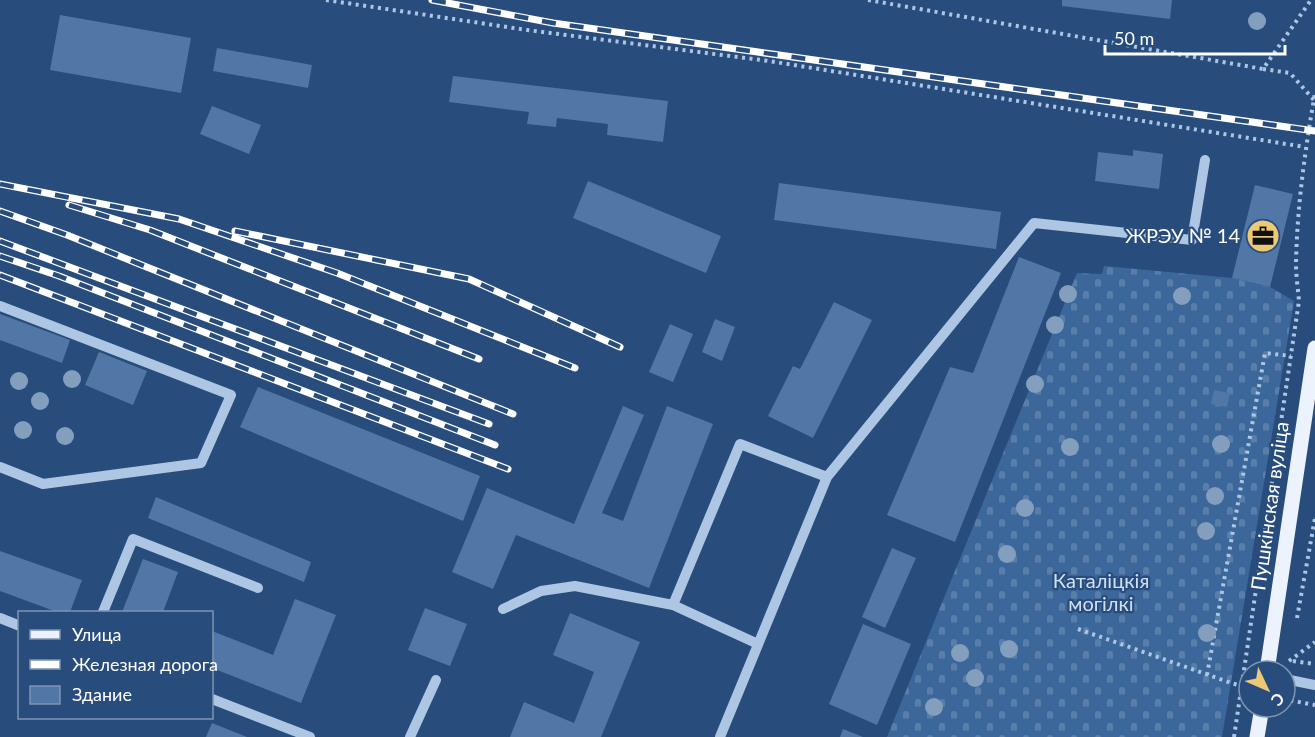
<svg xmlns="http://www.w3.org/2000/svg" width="1315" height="737" viewBox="0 0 1315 737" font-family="Lato,sans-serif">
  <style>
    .cemetery { fill: url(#cemetery-stones) }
    .building { fill: #5077a5 }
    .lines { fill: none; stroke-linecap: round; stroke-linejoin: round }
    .path { stroke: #adc6e4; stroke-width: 4; stroke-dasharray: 3 4.5; stroke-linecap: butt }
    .minor { stroke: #adc6e4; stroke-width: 10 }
    .major { stroke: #edf3fd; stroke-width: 15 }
    .rail-casing { stroke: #fff; stroke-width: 7 }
    .rail { stroke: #284d7d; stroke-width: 4.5; stroke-dasharray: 14; stroke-linecap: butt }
    .tree { fill: #849ebe }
    .labels { text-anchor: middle; stroke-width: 4.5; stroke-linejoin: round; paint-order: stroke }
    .poi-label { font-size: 20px; fill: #fff; stroke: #284d7d; text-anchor: end }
    .street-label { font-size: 20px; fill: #fff; stroke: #284d7d }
    .park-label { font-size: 20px; fill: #d0e0f4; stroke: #284d7d }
  </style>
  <defs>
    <pattern id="cemetery-stones" width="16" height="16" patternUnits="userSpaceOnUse" patternTransform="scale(1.5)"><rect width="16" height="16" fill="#3b679a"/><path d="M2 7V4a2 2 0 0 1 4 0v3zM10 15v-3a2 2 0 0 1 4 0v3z" fill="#587ea9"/></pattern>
  </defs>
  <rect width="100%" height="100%" fill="#284d7d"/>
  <path class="cemetery" d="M1104,266l128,12 38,9 24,14 -72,436h-335l190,-464 25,1z"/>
  <path class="building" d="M1062,0h110l-2,19 -108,-13z
    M60,15l131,23 -10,55 -131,-23z
    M217,48l95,17 -4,23 -95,-17z
    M453,76l215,25 -5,41 -56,-7 1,-11 -51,-6 -1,9 -29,-3 2,-12 -80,-10z
    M212,106l49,19 -12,29 -49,-20z
    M1133,150l30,4 -4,35 -64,-8 3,-29 35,4z
    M588,181l133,55 -15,37 -133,-55z
    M779,183l222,29 -5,37 -222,-29z
    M1255,185l38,9 -23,93 -38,-9z
    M1019,257l42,16 -106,269 -68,-27 63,-148 23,6z
    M834,302l38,18 -59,118 -45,-22 25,-50 7,3z
    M0,314l70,26 -8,23 -62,-23z
    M715,319l20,8 -13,34 -20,-9z
    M670,324l23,10 -20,48 -24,-10z
    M99,352l48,19 -14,34 -48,-20z
    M258,387l222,89 -17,45 -223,-94z
    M1214,390l16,3 -3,14 -16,-3z
    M623,406l21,9 -42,98 21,8 44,-115 46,18 -64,164 -133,-53 -23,54 -41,-17 35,-84 87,36z
    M156,497l155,65 -7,20 -156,-64z
    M892,548l24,10 -31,70 -23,-11z
    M0,551l82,29 -12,32h-13l-57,-21z
    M143,559l35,13 -15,40h-41z
    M295,599l41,16 -35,88 -89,-35v-37l61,24z
    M425,608l42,16 -17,42 -42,-16z
    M570,613l70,29 -39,95h-91l14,-35 50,21 20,-51 -41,-17z
    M863,624l48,20 -34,81 -48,-21z
    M212,723l35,14h-41z
    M843,729l20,8h-23z"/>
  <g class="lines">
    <path class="path" d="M326,0l201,30 242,31 536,86
      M868,0l395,69 48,-69
      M1263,69l27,4 24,27
      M1297,618l18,-100
      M1078,629l153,54 11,3
      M1289,661l26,-19
      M1293,661l22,3
      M1207,675l58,-322 26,3
      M1288,695v5l27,5
      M1234,737l65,-436c-1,-12 -3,-25 -3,-37 1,-57 9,-114 19,-171"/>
    <path class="minor" d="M0,306l231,89 -30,68 -158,21 -43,-17
      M673,605l67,-161 87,33
      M503,609l38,-18 34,-5 98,19 85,39
      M103,612l30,-73 125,49
      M0,618l20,8
      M1285,679l30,6
      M212,699l98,38
      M410,737l26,-57
      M720,737l107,-260 207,-254 158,17 13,-80"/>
    <path class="major" d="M1267,671l48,-323
      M1257,737l5,-30"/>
    <g class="rail-casing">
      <path id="rail" d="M432,0l121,23 762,108
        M0,184l179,35 158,54 238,95
        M69,205l81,25 329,129
        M0,211l67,24 446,179
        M235,231l234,48 151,68
        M0,241l489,183
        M0,256l59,20 436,169
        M0,275l508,194"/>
    </g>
    <use href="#rail" class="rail"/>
  </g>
  <g class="tree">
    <circle cx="1257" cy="21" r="9"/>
    <circle cx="1068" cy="294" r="9"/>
    <circle cx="1182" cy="296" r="9"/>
    <circle cx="1055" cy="325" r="9"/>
    <circle cx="72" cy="379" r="9"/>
    <circle cx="19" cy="381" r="9"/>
    <circle cx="1035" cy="384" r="9"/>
    <circle cx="40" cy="401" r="9"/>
    <circle cx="23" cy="430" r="9"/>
    <circle cx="65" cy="436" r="9"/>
    <circle cx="1221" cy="444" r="9"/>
    <circle cx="1070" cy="447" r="9"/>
    <circle cx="1215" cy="496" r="9"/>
    <circle cx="1025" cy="508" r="9"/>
    <circle cx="1206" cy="531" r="9"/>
    <circle cx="1007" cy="554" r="9"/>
    <circle cx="1207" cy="633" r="9"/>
    <circle cx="1009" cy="649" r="9"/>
    <circle cx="960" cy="653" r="9"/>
    <circle cx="975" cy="678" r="9"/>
    <circle cx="934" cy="707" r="9"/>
  </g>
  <defs>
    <g id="office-disc" transform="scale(1.725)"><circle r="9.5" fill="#ecc974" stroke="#284d7d"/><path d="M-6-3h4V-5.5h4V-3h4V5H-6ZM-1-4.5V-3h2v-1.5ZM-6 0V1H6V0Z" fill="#111"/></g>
  </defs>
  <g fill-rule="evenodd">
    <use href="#office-disc" x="1263" y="236"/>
  </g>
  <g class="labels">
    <g class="poi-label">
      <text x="1240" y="243">ЖРЭУ № 14</text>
    </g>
    <g class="street-label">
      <text transform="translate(1270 506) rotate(-82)" y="7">Пушкінская вуліца</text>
    </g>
    <g class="park-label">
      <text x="1101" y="588">Каталіцкія<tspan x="1101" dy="23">могілкі</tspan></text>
    </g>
  </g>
  <rect x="18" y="611" width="195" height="108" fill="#284d7d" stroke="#7e94b1" stroke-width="1.5"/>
  <rect x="30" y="630" width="30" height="9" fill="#edf3fd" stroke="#7e94b1" stroke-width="1.5"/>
  <text x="72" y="641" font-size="18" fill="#ffffff">Улица</text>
  <rect x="30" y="660" width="30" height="9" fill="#ffffff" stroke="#7e94b1" stroke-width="1.5"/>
  <text x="72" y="671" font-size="18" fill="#ffffff">Железная дорога</text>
  <rect x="30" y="686" width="30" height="18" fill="#5077a5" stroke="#7e94b1" stroke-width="1.5"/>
  <text x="72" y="701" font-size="18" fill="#ffffff">Здание</text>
  <g transform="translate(1267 689) rotate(134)"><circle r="28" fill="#284d7d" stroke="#7e94b1" stroke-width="1.5"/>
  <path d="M0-4.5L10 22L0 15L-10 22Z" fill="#ecc974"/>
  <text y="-9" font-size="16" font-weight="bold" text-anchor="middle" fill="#ffffff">С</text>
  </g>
  <path d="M1105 45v9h180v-9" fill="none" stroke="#ffffff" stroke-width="3"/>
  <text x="1114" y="45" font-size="18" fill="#ffffff" stroke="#284d7d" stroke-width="4.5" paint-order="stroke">50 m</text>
</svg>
